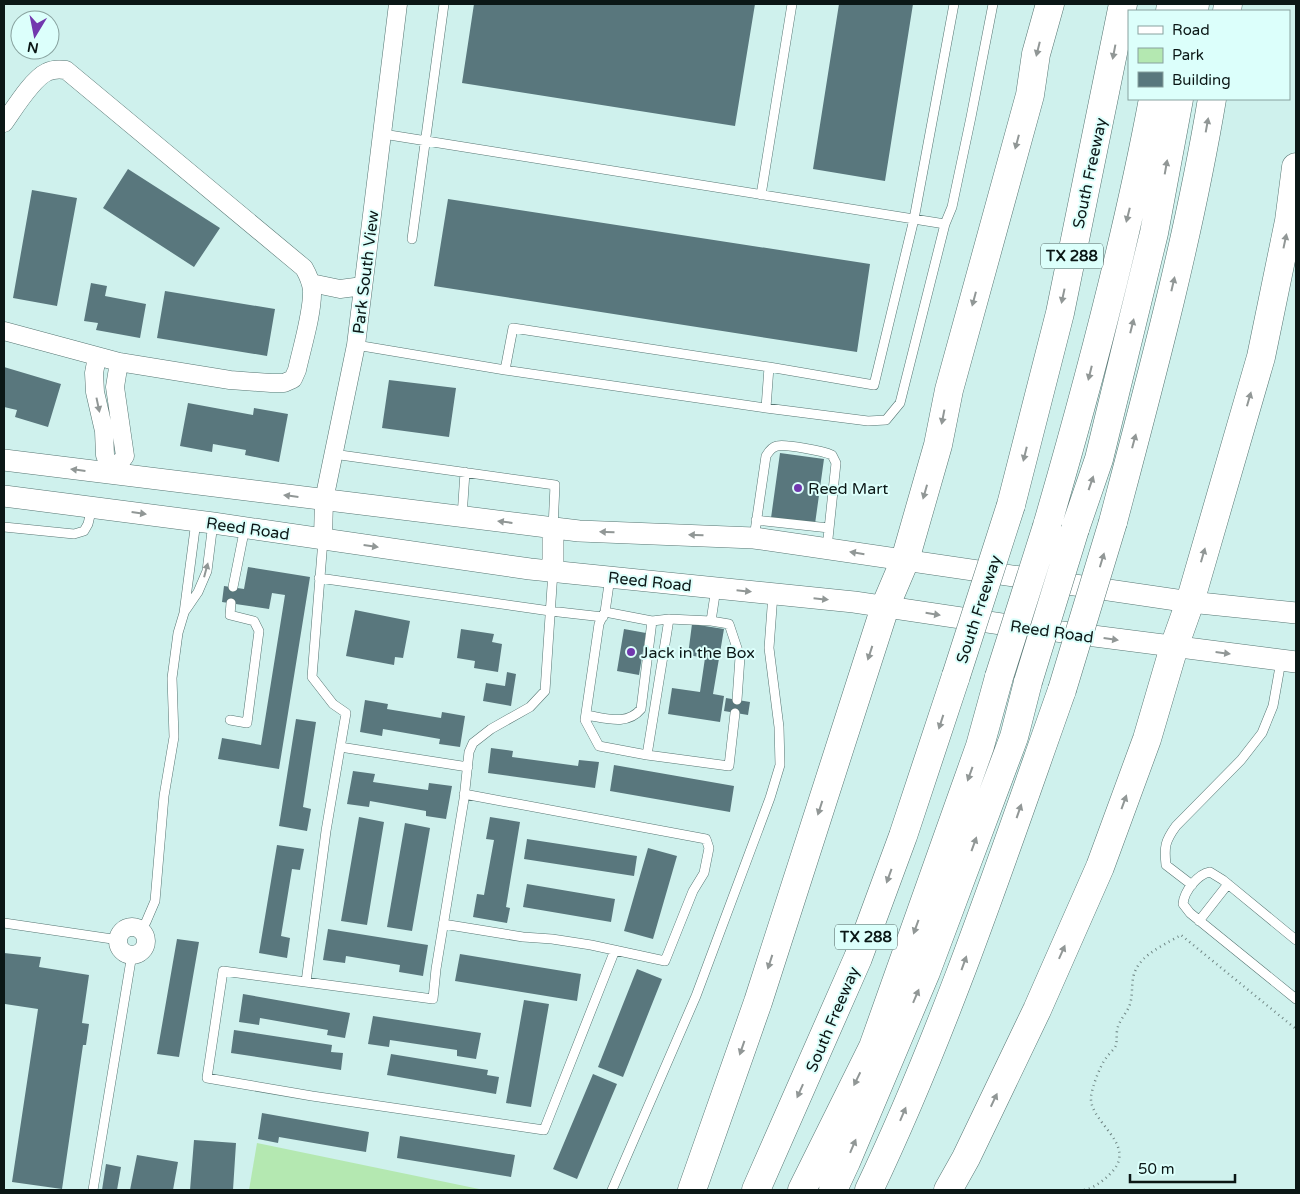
<svg xmlns="http://www.w3.org/2000/svg" width="1300" height="1194" viewBox="0 0 1300 1194" font-family="'Varela Round',sans-serif">
  <style>
    .green { fill: #b4e8b1 }
    .building { fill: #59777d }
    .lines { fill: none; stroke-linecap: round; stroke-linejoin: round }
    .service-casing { stroke: #577673; stroke-width: 10 }
    .minor-casing { stroke: #577673; stroke-width: 19 }
    .tertiary-casing { stroke: #577673; stroke-width: 22 }
    .motorway-casing { stroke: #577673; stroke-width: 29 }
    .path { stroke: #708785; stroke-width: 2.5; stroke-dasharray: 1 4; stroke-linecap: butt }
    .service { stroke: #fff; stroke-width: 9 }
    .minor { stroke: #fff; stroke-width: 18 }
    .tertiary { stroke: #fff; stroke-width: 21 }
    .motorway { stroke: #fff; stroke-width: 28 }
    .motorway-bridge-casing { stroke: #577673; stroke-width: 29; stroke-linecap: butt }
    .motorway-bridge { stroke: #fff; stroke-width: 28 }
    .oneway { fill: #919796 }
    .poi-dot { fill: #7238ae; stroke: #dcfffb; stroke-width: 2 }
    .labels { text-anchor: middle; stroke-width: 4; stroke-linejoin: round; paint-order: stroke }
    .shield { fill: #dcfffb; stroke: #4a5d5b; stroke-width: 1 }
    .shield-label { font-size: 15px; font-weight: bold; fill: #0b1716 }
    .street-label { font-size: 16px; fill: #0b1716; stroke: #dcfffb }
    .poi-label { font-size: 16px; fill: #0b1716; stroke: #dcfffb; text-anchor: start }
  </style>
  <rect width="100%" height="100%" fill="#cff1ed"/>
  <path class="green" d="M257,1143l227,47h-235z"/>
  <path class="building" d="M474,4h281l-20,122 -273,-43z
    M839,4h74l-28,177 -72,-12z
    M128,169l92,59 -26,39 -91,-59z
    M32,190l45,8 -20,108 -44,-8z
    M448,199l422,65 -13,88 -423,-66z
    M91,283l16,3 -2,10 41,8 -6,34 -44,-8 2,-7 -14,-2z
    M165,291l110,18 -8,47 -110,-18z
    M4,367l57,17 -13,43 -33,-10 2,-7 -13,-3z
    M389,380l67,8 -7,49 -67,-9z
    M188,403l65,12 1,-7 34,6 -9,48 -34,-7 1,-5 -33,-6 -1,8 -32,-6z
    M780,453l44,6 -9,65 -44,-6z
    M248,567l62,10 -31,192 -61,-10 4,-21 39,7 24,-150 -13,-2 -3,16 -47,-7 2,-16 20,3z
    M355,610l55,11 -7,37 -8,-1 -1,8 -48,-9z
    M692,624l32,5 -11,65 11,2 -4,26 -52,-8 4,-26 28,4 5,-34 -17,-3z
    M461,629l33,5 -2,8 10,2 -4,28 -24,-4 1,-7 -18,-3z
    M624,629l22,4 -7,42 -22,-4z
    M507,672l9,2 -5,32 -28,-5 3,-18 19,3z
    M726,698l24,4 -2,13 -24,-4z
    M365,700l23,4 -1,5 54,9 1,-6 23,4 -5,31 -21,-3 1,-5 -57,-10 -1,7 -22,-4z
    M296,719l20,3 -13,85 8,2 -4,22 -28,-5z
    M491,748l22,3 -1,6 66,9 1,-6 20,2 -4,26 -107,-15z
    M614,765l120,21 -4,26 -120,-21z
    M353,771l22,3 -2,8 55,8 1,-7 23,3 -6,33 -20,-3v-5l-56,-10 -1,6 -22,-3z
    M359,817l25,5 -17,103 -26,-4z
    M490,817l30,5 -14,85 4,1 -3,15 -34,-6 4,-23 7,1 10,-55 -8,-1z
    M405,823l25,5 -18,103 -25,-4z
    M527,839l110,17 -3,20 -110,-17z
    M277,845l27,4 -4,21 -8,-1 -11,67 9,2 -3,20 -28,-5z
    M648,848l29,8 -24,83 -29,-8z
    M527,884l88,15 -4,23 -88,-15z
    M328,929l100,16 -5,31 -24,-4 1,-7 -54,-9 -1,7 -22,-3z
    M177,939l22,3 -20,115 -22,-3z
    M4,953l37,4 -2,10 50,8 -7,48 7,1 -3,21h-3l-21,144 -50,-7 26,-173 -33,-5z
    M460,954l121,20 -4,27 -122,-20z
    M637,969l25,10 -39,98 -25,-10z
    M243,994l107,19 -5,25 -18,-3 1,-5 -68,-12 -1,7 -20,-3z
    M524,1000l25,4 -18,103 -25,-4z
    M373,1016l108,17 -5,26 -19,-3v-6l-67,-10 -1,7 -21,-3z
    M234,1030l98,15 -1,7 12,1 -2,17 -110,-17z
    M391,1054l97,16 -1,5 12,2 -3,17 -109,-19z
    M593,1074l24,10 -40,95 -24,-10z
    M262,1113l107,19 -3,20 -87,-15 -1,6 -20,-4z
    M400,1136l115,19 -4,22 -114,-19z
    M194,1140l42,3 -3,47h-43z
    M137,1155l41,7 -5,28h-43z
    M106,1164l15,3 -4,23h-15z"/>
  <g class="lines">
    <g class="service-casing">
      <path id="service" d="M383,134l562,90
        M761,195l31,-191
        M412,239l32,-235
        M356,345l149,25 261,38 102,13 18,-1 14,-17 45,-179 7,-17 19,-90 22,-113
        M769,367l105,18 40,-166 40,-215
        M505,370l8,-42 256,39 -3,41
        M333,454l222,31 -2,43
        M462,517l3,-45
        M756,520l73,8
        M4,527l70,7 10,-3 4,-7 4,-17
        M754,538l12,-82c3,-5 6,-9 11,-10 9,-2 46,5 55,9l4,8 -9,85
        M553,571l-8,120 -15,16 -39,22 -18,14 -4,9 -5,47 -28,170 -3,30 -210,-28 -16,107 105,18 232,34 71,-180
        M610,577l-5,35 47,9 17,-2 42,2 5,-33
        M319,578l231,33 53,6
        M233,587l12,-60
        M185,611l13,-19 9,-21 6,-48
        M604,613l-5,11 -14,96 14,26 48,9
        M669,619l-22,136 82,11 6,-53
        M711,621l18,3 11,33 -3,43
        M586,715c20,3 41,11 55,-6l11,-88
        M230,720l17,3 12,-92 -5,-10 -24,-6 1,-12
        M340,747l128,20
        M1192,885l-26,-20c-2,-18 -1,-24 10,-39l65,-66 21,-27 11,-27 8,-45
        M1199,921l29,-37
        M4,923l115,17
        M443,924l80,13 29,2 39,6 74,16 28,-70 11,-18 5,-25 -3,-9 -242,-45
        M140,929l6,-7 9,-21 9,-105 10,-59 -2,-59 6,-45 6,-20 12,-92
        M1296,940l-73,-60 -13,-8c-12,2 -26,19 -27,32l7,9 106,86
        M306,982l20,-151 20,-118 -13,-9 -21,-27 11,-137
        M93,1190l39,-236
        M612,1190l84,-194 74,-198 10,-33 -1,-38 -10,-79 4,-54"/>
    </g>
    <g class="minor-casing">
      <path id="minor" d="M4,123c10,-14 28,-44 43,-51 6,-3 12,-3 19,-2l238,198c4,7 7,13 8,22 1,22 -10,57 -15,80l-4,9 -9,4h-13l-41,-3 -111,-18 -115,-31
        M311,283l29,6 23,-3
        M97,357l-3,16 1,19 9,39 1,24 7,19
        M112,474l13,-18 -10,-69 4,-25
        M323,538l1,-38 32,-155 42,-341
        M118 941a14 14 0 1 1 28 0a14 14 0 1 1-28 0Z"/>
    </g>
    <g class="tertiary-casing">
      <path id="tertiary" d="M4,460l575,71 175,7 436,64 106,11
        M4,496l209,27 317,46 324,33 154,23 288,37
        M553,571v-43"/>
    </g>
    <g class="motorway-casing">
      <path id="motorway" d="M1170,11l1,-7
        M1194,11l1,-7
        M1227,11l1,-7
        M1011,505l49,-192 63,-309
        M1113,522c37,-140 75,-280 99,-423
        M1047,526c41,-141 79,-283 106,-427
        M1075,529l24,-70 55,-226 25,-134
        M692,1190l66,-188 127,-395 20,-47 33,-115 11,-55 81,-295 6,-41 14,-50
        M756,1190l102,-232 45,-122 53,-160
        M802,1190l71,-143 107,-301 19,-69
        M833,1190l13,-28 80,-190 88,-235 14,-55
        M869,1190c77,-162 133,-331 193,-500
        M948,1190l18,-32 71,-148 63,-143 47,-128 27,-92 16,-45 71,-245 28,-136 7,-54"/>
    </g>
    <path class="path" d="M1084,1190c10,-2 19,-9 26,-16 30,-29 -21,-51 -19,-77 1,-10 9,-31 15,-39 2,-3 5,-6 8,-9 4,-6 2,-11 3,-18 1,-9 8,-16 12,-24 6,-15 -1,-29 11,-44 8,-11 29,-21 41,-28l115,94"/>
    <use href="#service" class="service"/>
    <use href="#minor" class="minor"/>
    <use href="#tertiary" class="tertiary"/>
    <use href="#motorway" class="motorway"/>
    <g class="motorway-bridge-casing">
      <path id="motorway-bridge" d="M956,676l55,-171
        M999,677l48,-151
        M1028,682l47,-153
        M1062,690l51,-168"/>
    </g>
    <use href="#motorway-bridge" class="motorway-bridge"/>
  </g>
  <defs><path id="oneway-solid" d="M-6-.8H1V-3.2L6.5 0L1 3.2V.8H-6Z" transform="scale(1.25)"/></defs>
  <g class="oneway">
    <use href="#oneway-solid" transform="translate(1038 49) rotate(104)"/>
    <use href="#oneway-solid" transform="translate(1114 52) rotate(101)"/>
    <use href="#oneway-solid" transform="translate(1207 125) rotate(-80)"/>
    <use href="#oneway-solid" transform="translate(1017 142) rotate(105)"/>
    <use href="#oneway-solid" transform="translate(1166 167) rotate(-80)"/>
    <use href="#oneway-solid" transform="translate(1128 215) rotate(104)"/>
    <use href="#oneway-solid" transform="translate(1285 241) rotate(-78)"/>
    <use href="#oneway-solid" transform="translate(1173 284) rotate(-77)"/>
    <use href="#oneway-solid" transform="translate(1063 296) rotate(102)"/>
    <use href="#oneway-solid" transform="translate(974 299) rotate(105)"/>
    <use href="#oneway-solid" transform="translate(1132 326) rotate(-76)"/>
    <use href="#oneway-solid" transform="translate(1090 373) rotate(104)"/>
    <use href="#oneway-solid" transform="translate(1249 399) rotate(-74)"/>
    <use href="#oneway-solid" transform="translate(98 405) rotate(78)"/>
    <use href="#oneway-solid" transform="translate(943 417) rotate(101)"/>
    <use href="#oneway-solid" transform="translate(1134 441) rotate(-75)"/>
    <use href="#oneway-solid" transform="translate(1025 454) rotate(104)"/>
    <use href="#oneway-solid" transform="translate(78 470) rotate(-173)"/>
    <use href="#oneway-solid" transform="translate(1091 483) rotate(-71)"/>
    <use href="#oneway-solid" transform="translate(925 492) rotate(106)"/>
    <use href="#oneway-solid" transform="translate(291 496) rotate(-173)"/>
    <use href="#oneway-solid" transform="translate(139 513) rotate(8)"/>
    <use href="#oneway-solid" transform="translate(505 522) rotate(-173)"/>
    <use href="#oneway-solid" transform="translate(607 532) rotate(-178)"/>
    <use href="#oneway-solid" transform="translate(696 535) rotate(-178)"/>
    <use href="#oneway-solid" transform="translate(371 546) rotate(8)"/>
    <use href="#oneway-solid" transform="translate(857 553) rotate(-171)"/>
    <use href="#oneway-solid" transform="translate(1203 555) rotate(-74)"/>
    <use href="#oneway-solid" transform="translate(1102 560) rotate(-73)"/>
    <use href="#oneway-solid" transform="translate(206 570) rotate(-75)"/>
    <use href="#oneway-solid" transform="translate(744 591) rotate(6)"/>
    <use href="#oneway-solid" transform="translate(821 599) rotate(6)"/>
    <use href="#oneway-solid" transform="translate(933 614) rotate(9)"/>
    <use href="#oneway-solid" transform="translate(1111 639) rotate(8)"/>
    <use href="#oneway-solid" transform="translate(870 653) rotate(108)"/>
    <use href="#oneway-solid" transform="translate(1223 653) rotate(7)"/>
    <use href="#oneway-solid" transform="translate(941 722) rotate(108)"/>
    <use href="#oneway-solid" transform="translate(970 774) rotate(110)"/>
    <use href="#oneway-solid" transform="translate(1124 802) rotate(-70)"/>
    <use href="#oneway-solid" transform="translate(820 808) rotate(108)"/>
    <use href="#oneway-solid" transform="translate(1019 811) rotate(-71)"/>
    <use href="#oneway-solid" transform="translate(974 844) rotate(-70)"/>
    <use href="#oneway-solid" transform="translate(889 876) rotate(110)"/>
    <use href="#oneway-solid" transform="translate(916 927) rotate(110)"/>
    <use href="#oneway-solid" transform="translate(1062 952) rotate(-66)"/>
    <use href="#oneway-solid" transform="translate(770 962) rotate(108)"/>
    <use href="#oneway-solid" transform="translate(964 963) rotate(-70)"/>
    <use href="#oneway-solid" transform="translate(916 996) rotate(-67)"/>
    <use href="#oneway-solid" transform="translate(742 1048) rotate(109)"/>
    <use href="#oneway-solid" transform="translate(857 1079) rotate(116)"/>
    <use href="#oneway-solid" transform="translate(800 1091) rotate(114)"/>
    <use href="#oneway-solid" transform="translate(994 1100) rotate(-65)"/>
    <use href="#oneway-solid" transform="translate(903 1114) rotate(-67)"/>
    <use href="#oneway-solid" transform="translate(853 1146) rotate(-67)"/>
  </g>
  <g class="poi-dot">
    <circle cx="798" cy="488" r="5"/>
    <circle cx="631" cy="652" r="5"/>
  </g>
  <g class="labels">
    <g class="shield">
      <rect x="1041" y="243.5" width="62" height="25" rx="4"/>
      <rect x="835" y="924.5" width="62" height="25" rx="4"/>
    </g>
    <g class="shield-label">
      <text x="1072" y="261">TX 288</text>
      <text x="866" y="942">TX 288</text>
    </g>
    <g class="street-label">
      <text transform="translate(1089 173) rotate(-78)" y="6">South Freeway</text>
      <text transform="translate(365 272) rotate(-83)" y="6">Park South View</text>
      <text transform="translate(248 528) rotate(8)" y="6">Reed Road</text>
      <text transform="translate(650 581) rotate(6)" y="6">Reed Road</text>
      <text transform="translate(978 609) rotate(-72)" y="6">South Freeway</text>
      <text transform="translate(1052 631) rotate(8)" y="6">Reed Road</text>
      <text transform="translate(832 1019) rotate(-67)" y="6">South Freeway</text>
    </g>
    <g class="poi-label">
      <text x="808" y="494">Reed Mart</text>
      <text x="641" y="658">Jack in the Box</text>
    </g>
  </g>
  <rect width="1300" height="1194" fill="none" stroke="#0b1716" stroke-width="10"/>
  <rect x="1128" y="10" width="162" height="90" fill="#dcfffb" stroke="#88a29f"/>
  <rect x="1138" y="26" width="25" height="8" fill="#ffffff" stroke="#88a29f"/>
  <text x="1172" y="35" font-size="15" fill="#0b1716">Road</text>
  <rect x="1138" y="48" width="25" height="15" fill="#b4e8b1" stroke="#88a29f"/>
  <text x="1172" y="60" font-size="15" fill="#0b1716">Park</text>
  <rect x="1138" y="72" width="25" height="15" fill="#59777d" stroke="#88a29f"/>
  <text x="1172" y="85" font-size="15" fill="#0b1716">Building</text>
  <g transform="translate(35 35) rotate(190)"><circle r="24" fill="#dcfffb" stroke="#88a29f"/>
  <path d="M0-4L9 19L0 12L-9 19Z" fill="#7238ae"/>
  <text y="-8" font-size="14" font-weight="bold" text-anchor="middle" fill="#0b1716">N</text>
  </g>
  <path d="M1130 1174v8h105v-8" fill="none" stroke="#0b1716" stroke-width="2.5"/>
  <text x="1138" y="1174" font-size="15" fill="#0b1716" stroke="#dcfffb" stroke-width="4" paint-order="stroke">50 m</text>
</svg>
